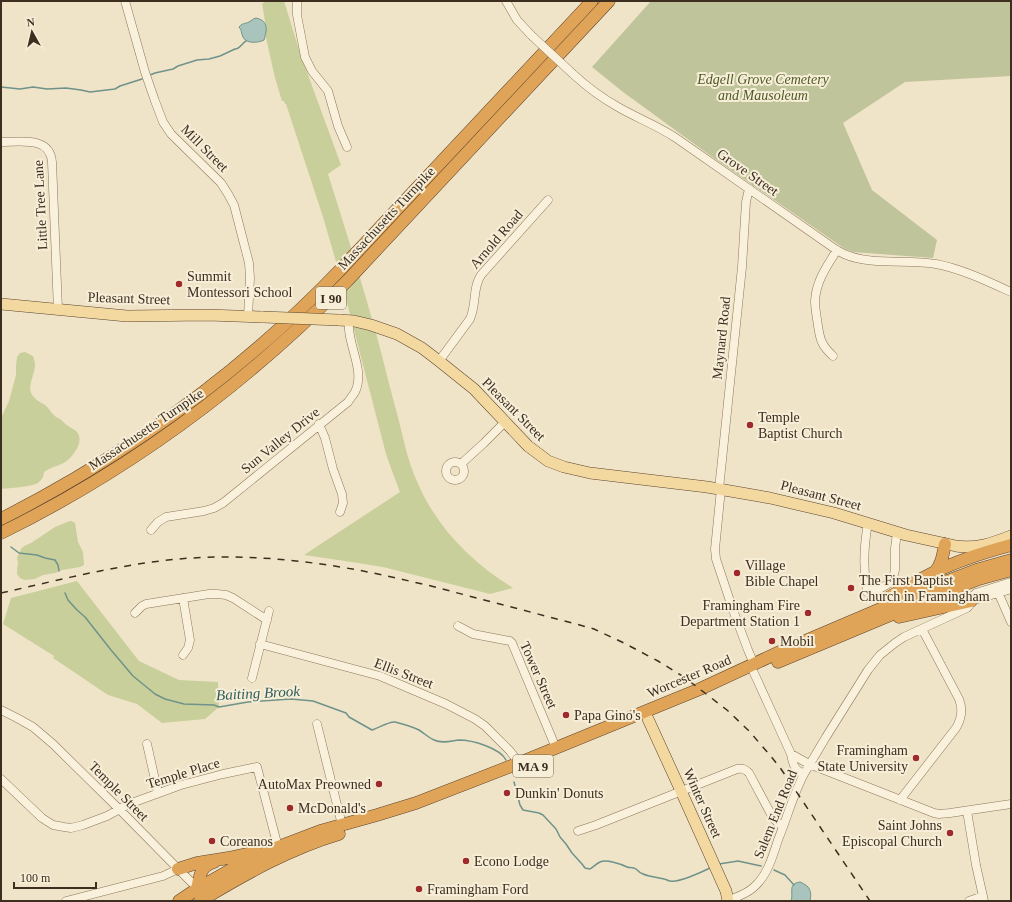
<svg xmlns="http://www.w3.org/2000/svg" width="1012" height="902" viewBox="0 0 1012 902" font-family="Georgia,serif">
  <style>
    .green { fill: #c9cf9b }
    .cemetery { fill: #bfc49a }
    .water { fill: #a9c4bc; stroke: #6f938a }
    .lines { fill: none; stroke-linecap: round; stroke-linejoin: round }
    .stream { stroke: #6f938a; stroke-width: 1.5 }
    .minor-casing { stroke: #8d765c; stroke-width: 9 }
    .major-casing { stroke: #5b4430; stroke-width: 12 }
    .highway-casing { stroke: #5b4430; stroke-width: 13 }
    .minor { stroke: #faf1dc; stroke-width: 8 }
    .major { stroke: #f3d9a0; stroke-width: 11 }
    .highway { stroke: #e0a458; stroke-width: 12 }
    .rail { stroke: #3d2e20; stroke-width: 1.5; stroke-dasharray: 7 7; stroke-linecap: butt }
    .minor-bridge-casing { stroke: #8d765c; stroke-width: 9; stroke-linecap: butt }
    .major-bridge-casing { stroke: #5b4430; stroke-width: 12; stroke-linecap: butt }
    .minor-bridge { stroke: #faf1dc; stroke-width: 8 }
    .major-bridge { stroke: #f3d9a0; stroke-width: 11 }
    .poi-dot { fill: #9e2a2b; stroke: #f7eed8; stroke-width: 1.5 }
    .labels { text-anchor: middle; stroke-width: 4; stroke-linejoin: round; paint-order: stroke }
    .shield { fill: #f7eed8; stroke: #756857; stroke-width: 1 }
    .shield-label { font-size: 13px; font-weight: bold; fill: #3d2e20 }
    .park-label { font-size: 14px; font-style: italic; fill: #4d5a26; stroke: #f7eed8 }
    .street-label { font-size: 14px; fill: #3d2e20; stroke: #f7eed8 }
    .poi-label { font-size: 14px; fill: #3d2e20; stroke: #f7eed8; text-anchor: start }
    .water-label { font-size: 15px; font-style: italic; fill: #2f5d5a; stroke: #f7eed8 }
  </style>
  <rect width="100%" height="100%" fill="#f0e4c8"/>
  <path class="green" d="M264,1h20l16,52 41,112 -13,9c17,53 33,106 48,159 8,30 15,59 23,88 5,20 9,40 17,58 19,47 55,83 97,109l-23,6 -107,-27 -38,-6 -41,-6 96,-63 -8,-21 -6,-17 -47,-182 -16,-55 -37,-113h-1l-1,-3h-2l-7,-23 -11,-49 2,-1 -4,-25h2z
    M25,352l8,4c1,3 2,6 2,9 0,9 -7,19 -4,28 3,6 9,9 14,12 4,3 6,8 10,11 3,3 2,1 5,3 3,2 5,5 7,6 3,3 8,4 10,7 7,9 -2,21 -8,27 -7,7 -17,7 -25,13 0,4 -2,8 -6,11 -7,4 -29,5 -37,6v-71l8,-17 7,-26v-9l1,-9 3,-4z
    M71,521l4,2 3,19 5,10 1,13 -4,2 -18,3 -7,3 -12,2 -8,4 -11,1 -4,-2 -3,-4v-4l1,-7 -1,-5 4,-9 3,-3 7,-3 24,-16c6,-2 10,-5 16,-6z
    M77,581l62,80 40,19 39,2 1,25 -14,12 -43,4 -25,-19 -29,-9 -55,-37 1,-2 -51,-32 8,-26z"/>
  <path class="cemetery" d="M651,1h360v75l-106,6 -62,41 29,67 65,50 -4,18 -80,-6 -8,-3 -130,-90 -92,-67 -31,-25z"/>
  <path class="water" d="M256,18c13,3 11,12 8,22 -6,3 -18,4 -21,-3 -2,-4 -1,-7 -4,-10 3,-4 6,-3 10,-5 3,-2 4,-3 7,-4z
    M800,882c10,4 12,9 10,19h-19c3,-8 -4,-17 9,-19z"/>
  <g class="lines">
    <path class="stream" d="M150,75l5,-2 18,-4 5,-3 19,-6 12,-1 11,-3 15,-7c5,0 7,-6 11,-8
      M1,87l19,2 13,-2 14,2 19,-1 15,2 9,2 25,-3 5,-3 22,-7
      M11,547l8,6 18,2 8,3 10,2 3,5 1,6
      M65,593l3,7 8,9 9,8 26,33 22,26 22,18 10,5 19,5 30,1 5,2 29,-5 43,-3 22,2 33,12 3,4 23,13c7,-2 17,-9 23,-8 8,2 16,4 24,8 5,3 10,8 15,10 8,4 17,1 25,0 13,0 41,8 47,20
      M514,782l6,23 3,5 16,3 4,2 13,14 4,8 6,7 6,9 10,11 3,4 5,1c3,-2 6,-5 10,-7 6,-3 21,2 27,5 2,1 6,0 9,2 2,2 4,4 7,5 7,3 14,3 21,5 2,0 4,2 6,2 8,2 32,-9 40,-13
      M719,864l19,-3 23,5
      M774,870l11,5 9,10"/>
    <g class="minor-casing">
      <path id="minor" d="M125,1l20,71 10,29 8,21 8,12 50,49 7,11 6,11 15,58 1,15 -2,38
        M297,1v14l8,42 7,14 16,20 10,35 9,21
        M506,1l11,19 14,15
        M573,74c14,13 29,24 45,33 19,11 40,19 58,31l152,106c5,4 10,7 16,10 28,12 62,5 92,10 26,5 51,17 75,28
        M1,142c19,0 49,-6 51,20l6,148
        M833,356c-11,-10 -13,-16 -15,-30 -1,-8 -3,-17 -3,-25 1,-20 12,-35 22,-51
        M439,361l31,-42c7,-16 2,-30 11,-44l67,-75
        M319,424l6,14 8,31 9,25 1,9 -3,9
        M446 471a9 9 0 1 1 18 0a9 9 0 1 1-18 0Z
        M461,464l23,-21 21,-21
        M719,489l23,-222 4,-65 2,-9 2,-4
        M721,489l-6,60 1,10 17,51 15,40 6,14
        M868,523c-4,22 -5,47 -1,69l9,-2 5,-2 7,-4 5,-6 2,-8v-22l2,-15
        M151,530l7,-8 8,-5 38,-6 10,-3 9,-5 125,-101c2,-3 5,-7 7,-10 11,-22 -9,-49 -6,-72
        M997,590l14,32
        M971,601l40,-12
        M135,613l7,-7 4,-2 63,-10h8l9,1 7,3 34,22
        M458,626l15,8 37,7 2,2 44,105
        M260,644l120,32 66,28 29,15 10,7 25,25 9,12
        M183,655l5,-7 2,-8 -7,-42
        M754,673l37,81c2,10 3,16 13,20
        M252,678l17,-67
        M1,710l16,8 16,9 20,17 66,65 80,81
        M317,724l25,101
        M147,744l11,49
        M791,754l18,10 125,49 5,1 11,-1 61,-9
        M1,779l41,39 11,7 11,2 7,1 12,-3 24,-9 22,-12 52,-19 42,-11 34,-7 21,80
        M900,800l56,-72c6,-10 7,-19 3,-29l-37,-70
        M967,811l9,54 8,36
        M578,831l18,-6 141,-56c6,-1 8,0 12,4l24,45 5,5 5,3
        M66,901l97,-25 15,-7
        M727,901c9,-4 20,-7 27,-14 13,-11 19,-31 24,-47 9,-22 15,-45 26,-66l22,-37 42,-67 12,-15 15,-12 9,-6 63,-29c6,-5 3,-10 9,-15l35,-11
        M969,901l14,-5"/>
    </g>
    <g class="major-casing">
      <path id="major" d="M1,304l126,12 81,-1 55,2
        M339,320l15,1 17,4 26,9 25,14 17,13 35,28 54,57 20,15 16,6 26,6 117,14 63,11 64,15 72,22 50,11c20,3 37,-3 55,-10
        M648,719l33,72 45,100 2,10"/>
    </g>
    <g class="highway-casing">
      <path id="highway" d="M1,519c126,-64 241,-147 339,-249l252,-269
        M1,533c130,-64 245,-149 347,-253l261,-279
        M935,572c7,-8 8,-18 10,-28
        M886,599c16,-9 32,-19 49,-27 24,-12 50,-20 76,-27
        M899,617l72,-16
        M778,662l165,-69 36,-14 32,-9
        M178,869l19,-6 31,-5 28,-6
        M197,889c3,-13 3,-23 17,-27
        M179,901l18,-12 37,-21 44,-21 42,-16 57,-16 39,-12 103,-40 181,-74 84,-39 155,-66 37,-14 35,-10
        M200,901c45,-27 89,-52 139,-67"/>
    </g>
    <use href="#minor" class="minor"/>
    <use href="#major" class="major"/>
    <use href="#highway" class="highway"/>
    <path class="rail" d="M1,593c63,-14 127,-31 191,-35 64,-4 129,4 191,17l48,11 145,38 18,5 30,14 34,18 26,16 43,33 22,21 20,23 12,15 89,132"/>
    <g class="minor-bridge-casing">
      <path id="minor-bridge" d="M531,35l42,39"/>
    </g>
    <g class="major-bridge-casing">
      <path id="major-bridge" d="M263,317l76,3"/>
    </g>
    <use href="#minor-bridge" class="minor-bridge"/>
    <use href="#major-bridge" class="major-bridge"/>
  </g>
  <g class="poi-dot">
    <circle cx="179" cy="284" r="4"/>
    <circle cx="750" cy="425" r="4"/>
    <circle cx="737" cy="573" r="4"/>
    <circle cx="851" cy="588" r="4"/>
    <circle cx="808" cy="613" r="4"/>
    <circle cx="772" cy="641" r="4"/>
    <circle cx="566" cy="715" r="4"/>
    <circle cx="916" cy="758" r="4"/>
    <circle cx="379" cy="784" r="4"/>
    <circle cx="507" cy="793" r="4"/>
    <circle cx="290" cy="808" r="4"/>
    <circle cx="950" cy="833" r="4"/>
    <circle cx="212" cy="841" r="4"/>
    <circle cx="466" cy="861" r="4"/>
    <circle cx="419" cy="889" r="4"/>
  </g>
  <g class="labels">
    <g class="shield">
      <rect x="316" y="287" width="30" height="22" rx="3"/>
      <rect x="513" y="755" width="40" height="22" rx="3"/>
    </g>
    <g class="shield-label">
      <text x="331" y="303">I 90</text>
      <text x="533" y="771">MA 9</text>
    </g>
    <g class="park-label">
      <text x="763" y="84">Edgell Grove Cemetery<tspan x="763" dy="16">and Mausoleum</tspan></text>
    </g>
    <g class="street-label">
      <text transform="translate(205 148) rotate(45)" y="5">Mill Street</text>
      <text transform="translate(748 172) rotate(35)" y="5">Grove Street</text>
      <text transform="translate(40 205) rotate(-93)" y="5">Little Tree Lane</text>
      <text transform="translate(386 218) rotate(-47)" y="5">Massachusetts Turnpike</text>
      <text transform="translate(496 239) rotate(-49)" y="5">Arnold Road</text>
      <text transform="translate(129 298) rotate(2)" y="5">Pleasant Street</text>
      <text transform="translate(721 338) rotate(-84)" y="5">Maynard Road</text>
      <text transform="translate(514 409) rotate(45)" y="5">Pleasant Street</text>
      <text transform="translate(146 429) rotate(-34)" y="5">Massachusetts Turnpike</text>
      <text transform="translate(280 440) rotate(-39)" y="5">Sun Valley Drive</text>
      <text transform="translate(821 495) rotate(15)" y="5">Pleasant Street</text>
      <text transform="translate(404 673) rotate(21)" y="5">Ellis Street</text>
      <text transform="translate(539 675) rotate(66)" y="5">Tower Street</text>
      <text transform="translate(689 676) rotate(-23)" y="5">Worcester Road</text>
      <text transform="translate(183 773) rotate(-17)" y="5">Temple Place</text>
      <text transform="translate(119 791) rotate(45)" y="5">Temple Street</text>
      <text transform="translate(703 803) rotate(66)" y="5">Winter Street</text>
      <text transform="translate(775 814) rotate(-68)" y="5">Salem End Road</text>
    </g>
    <g class="poi-label">
      <text x="187" y="281">Summit<tspan x="187" dy="16">Montessori School</tspan></text>
      <text x="758" y="422">Temple<tspan x="758" dy="16">Baptist Church</tspan></text>
      <text x="745" y="570">Village<tspan x="745" dy="16">Bible Chapel</tspan></text>
      <text x="859" y="585">The First Baptist<tspan x="859" dy="16">Church in Framingham</tspan></text>
      <text x="800" y="610" text-anchor="end">Framingham Fire<tspan x="800" dy="16">Department Station 1</tspan></text>
      <text x="780" y="646">Mobil</text>
      <text x="574" y="720">Papa Gino's</text>
      <text x="908" y="755" text-anchor="end">Framingham<tspan x="908" dy="16">State University</tspan></text>
      <text x="371" y="789" text-anchor="end">AutoMax Preowned</text>
      <text x="515" y="798">Dunkin' Donuts</text>
      <text x="298" y="813">McDonald's</text>
      <text x="942" y="830" text-anchor="end">Saint Johns<tspan x="942" dy="16">Episcopal Church</tspan></text>
      <text x="220" y="846">Coreanos</text>
      <text x="474" y="866">Econo Lodge</text>
      <text x="427" y="894">Framingham Ford</text>
    </g>
    <g class="water-label">
      <text transform="translate(258 693) rotate(-3)" y="5">Baiting Brook</text>
    </g>
  </g>
  <rect width="1012" height="902" fill="none" stroke="#3d2e20" stroke-width="4"/>
  <g transform="translate(32 32) rotate(352)" stroke="#f7eed8" stroke-width="3" paint-order="stroke">
  <path d="M0-3L7 15L0 10L-7 15Z" fill="#3d2e20"/>
  <text y="-6" font-size="11" font-weight="bold" text-anchor="middle" fill="#3d2e20">N</text>
  </g>
  <path d="M14 882v6h82v-6" fill="none" stroke="#3d2e20" stroke-width="2"/>
  <text x="20" y="882" font-size="12" fill="#3d2e20" stroke="#f7eed8" stroke-width="3" paint-order="stroke">100 m</text>
</svg>
